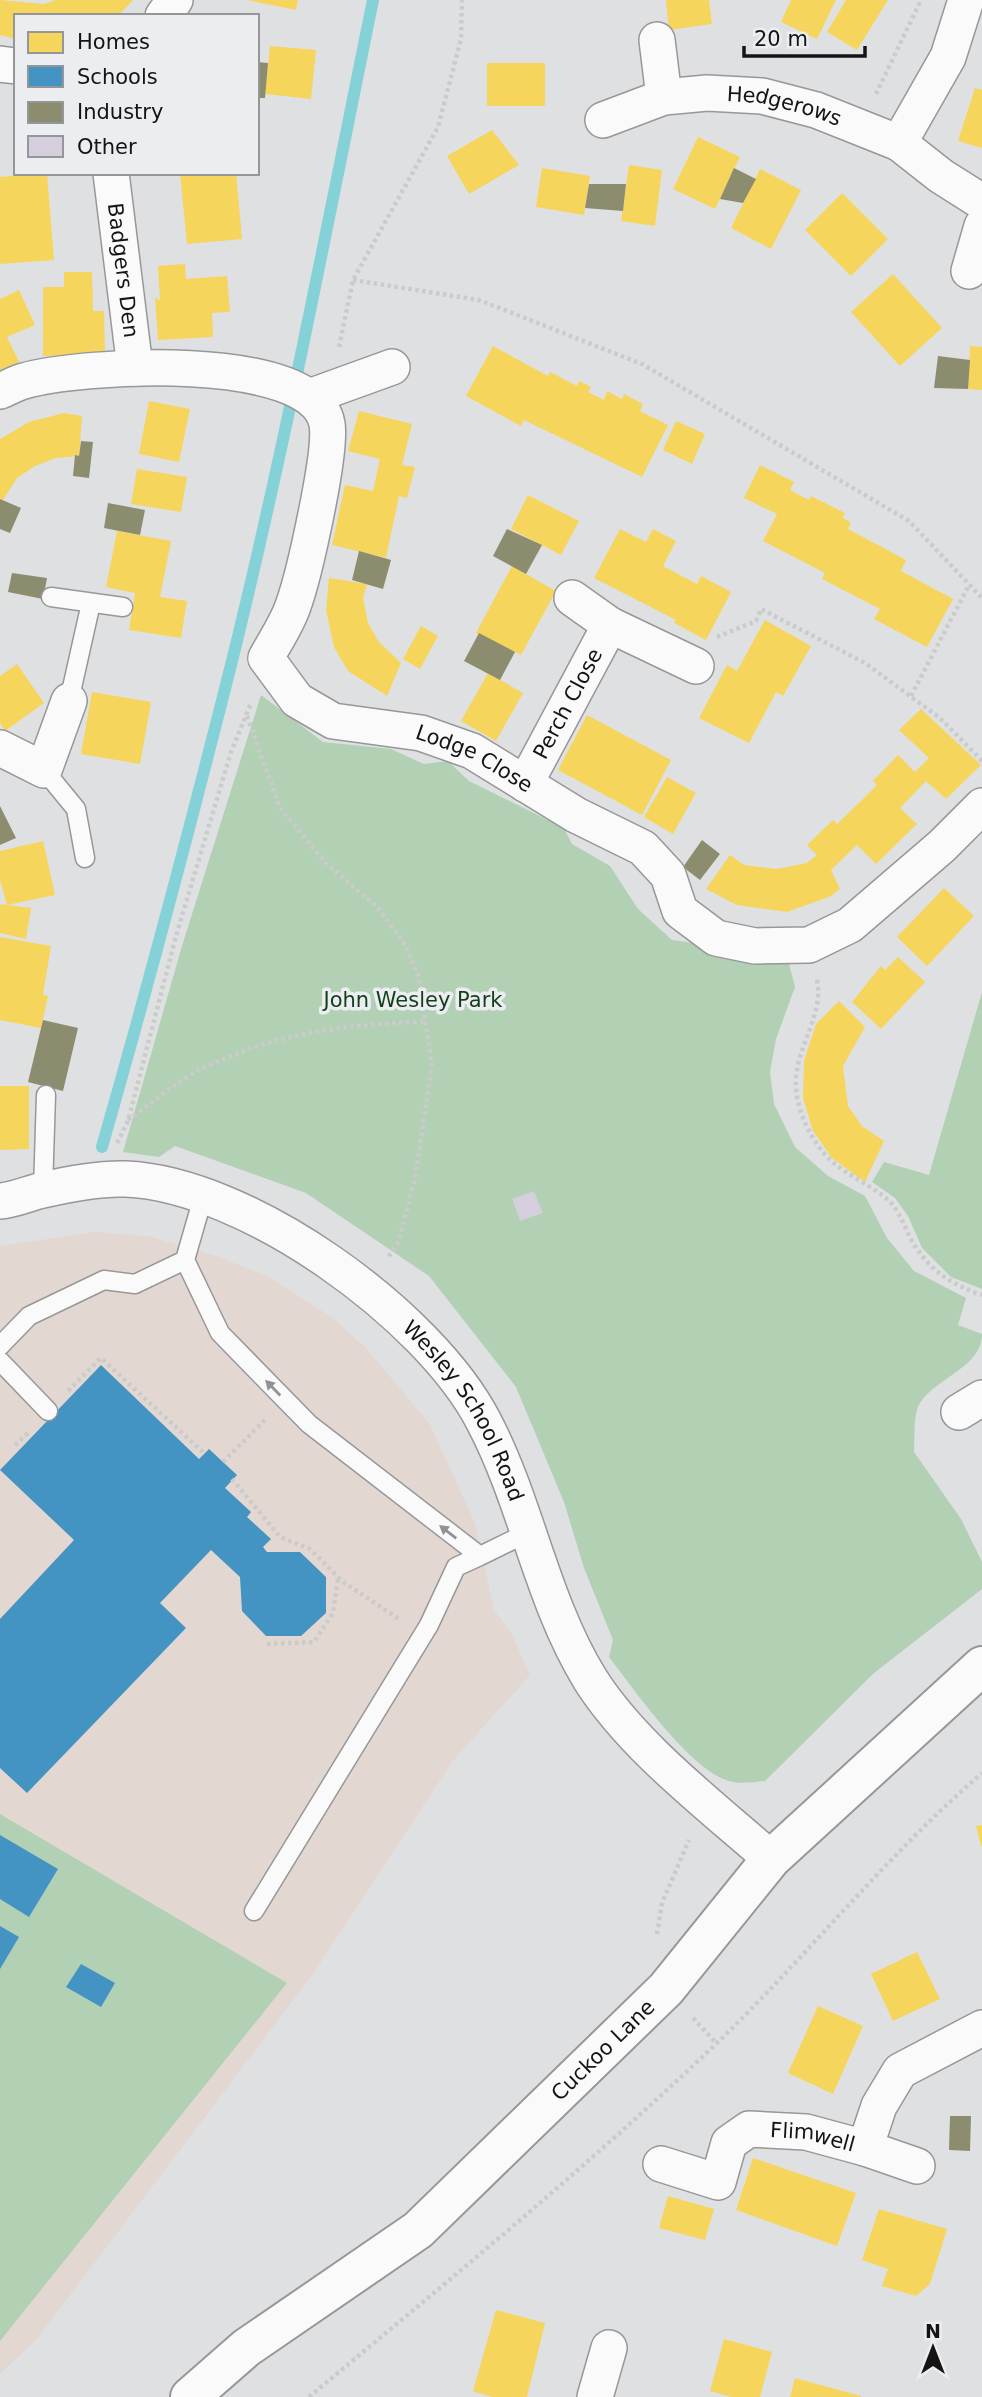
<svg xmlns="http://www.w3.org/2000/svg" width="982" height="2397" viewBox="0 0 982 2397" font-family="'DejaVu Sans',sans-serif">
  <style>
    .education { fill: #e3d8d1 }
    .green { fill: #b1d0b4 }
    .homes { fill: #f6d55c }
    .schools { fill: #4393c3 }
    .industry { fill: #8c8c6e }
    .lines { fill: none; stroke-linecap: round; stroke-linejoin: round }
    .stream { stroke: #84d2d8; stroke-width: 12 }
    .building { fill: #d4cedd }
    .lane-casing { stroke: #979799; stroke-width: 21 }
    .street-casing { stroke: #979799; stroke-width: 38 }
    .secondary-casing { stroke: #979799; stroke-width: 42 }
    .path { stroke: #cbcbcc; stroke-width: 4.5; stroke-dasharray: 3.5 3.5; stroke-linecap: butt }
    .lane { stroke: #fafafb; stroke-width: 18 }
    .street { stroke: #fafafb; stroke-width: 35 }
    .secondary { stroke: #fafafb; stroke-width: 38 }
    .oneway { fill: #929294 }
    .labels { text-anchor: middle; stroke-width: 7; stroke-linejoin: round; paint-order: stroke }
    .street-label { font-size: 21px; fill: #141415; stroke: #ebedf1 }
    .park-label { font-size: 21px; fill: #123e19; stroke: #ebedf1 }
  </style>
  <rect width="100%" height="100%" fill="#dfe0e2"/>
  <path class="education" d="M95,1232l53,4 71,21 50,20 64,41 33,30 64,76 45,99 19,87 18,24 18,41 -78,87 -139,212 -276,365 -37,35v-1128z"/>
  <path class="green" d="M261,695l62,47 68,7 33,15 24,-3 21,20 95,47 8,16 38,22 28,43 34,31 115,16 8,31 -19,52 -6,33 4,32 21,43 33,29 37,20 22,42 27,33 52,27 -8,27 24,9c0,35 -50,44 -64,73 -5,12 -3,32 -4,45l47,67 21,43v27l-108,84 -109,108c-10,1 -22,3 -32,1 -40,-7 -99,-93 -124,-125l4,-17 -29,-72 -20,-66 -48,-115 -87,-111 -123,-83 -131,-47 -16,11 -36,-5 59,-206z
    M982,992v297l-31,-12 -29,-29 -14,-32 -13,-18 -23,-16 12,-20 45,13z
    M0,1814l287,169 -287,358z"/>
  <path class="homes" d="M0,0l44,4 12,-4h77l-15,16h-102v23l-16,-4z
    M247,0h51l-2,10z
    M666,0h43l3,24 -43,6z
    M791,0h45l-19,39 -36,-17z
    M846,0h42l-31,50 -30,-18z
    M270,46l46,4 -5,49 -46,-5z
    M487,63h58v43h-58z
    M975,88l7,2v58l-24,-7z
    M492,130l27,35 -50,29 -22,-38z
    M698,137l42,20 -25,52 -42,-20z
    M629,165l33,5 -7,56 -34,-5z
    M542,168l48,8 -6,39 -48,-8z
    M760,169l41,21 -30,59 -40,-21z
    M47,173l7,87 -54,4v-87z
    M180,173h56l6,66 -55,5z
    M842,193l46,46 -37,37 -46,-46z
    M185,264l1,15 41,-3 3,36 -18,1 1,24 -55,3 -3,-42 5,2 -2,-34z
    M64,272h28l1,39h11l1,43 -62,2v-69h21z
    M893,274l49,54 -42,38 -49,-54z
    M19,290l16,35 -28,12 12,25 -19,8v-71z
    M493,346l55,30 2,-4 27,14 2,-5 12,6 -3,5 16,8 3,-9 15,8 2,-5 19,10 -3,7 28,14 -26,52 -118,-57 -3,6 -55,-30z
    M970,346l12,1v43l-14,-1z
    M149,401l41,8 -11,53 -40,-8z
    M359,411l53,13 -10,41 13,2 -8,31 -8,-2 -13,62 -54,-13 13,-60 28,6 7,-32 -32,-8z
    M64,413l18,3 -3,40 -23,2 -21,8 -18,12 -14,22 -3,-1v-60l29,-17z
    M676,421l29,13 -13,30 -29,-14z
    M760,465l34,17 -4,8 19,10 2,-4 34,17 -2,5 8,5 -3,6 58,31 -5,11 52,28 -26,48 -53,-28 6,-10 -58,-30 3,-6 -62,-32 14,-27 -33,-16z
    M137,469l50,8 -6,35 -50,-8z
    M528,495l51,26 -18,34 -50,-26z
    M620,529l26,13 7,-13 23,12 -13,25 34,18 4,-8 30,16 -25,48 -32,-17 2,-3 -82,-42z
    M117,531l54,10 -11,56 27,4 -6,37 -52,-8 6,-37 -29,-6z
    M512,566l44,25 -35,64 -45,-22z
    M329,578l38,6 -4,14 5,25 11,19 22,21 -14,33 -39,-25 -14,-24 -8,-37z
    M765,620l46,26 -28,50 -7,-4 -27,51 -50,-25 28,-53 10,6z
    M421,626l17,10 -18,33 -17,-10z
    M17,664l27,39 -39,28 -5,-8v-47z
    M488,673l35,20 -27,48 -35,-20z
    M92,692l59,10 -11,62 -59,-10z
    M921,709l60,56 -35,34 -20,-18 -26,27 17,16 -41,40 -19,-19 -26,25 9,19 -11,8 -42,15 -50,-7 -31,-16 24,-34 14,10 33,4 30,-6 10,-8 -10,-10 26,-25 4,4 24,-23 16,-16 -4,-4 25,-26 17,17 14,-14 -30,-28z
    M587,715l84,45 -29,55 -84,-45z
    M667,777l29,16 -23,41 -29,-17z
    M43,841l12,54 -48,10 24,3 -5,31 -26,-6v-29l7,1 -7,-25v-29z
    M944,888l30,28 -47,50 -30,-29z
    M0,937l51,9 -8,49 5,1 -7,32 -41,-8z
    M898,957l27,25 -44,47 -29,-27 29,-36 4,4z
    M839,1001l26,26 -22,39 5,40 14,20 22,15 -19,41 -33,-24 -19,-27 -10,-33 1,-37 12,-37z
    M0,1086h29v63l-29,1z
    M982,1825v21h-1l-5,-20z
    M917,1952l23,47 -47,22 -22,-47z
    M818,2006l45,20 -30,68 -45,-21z
    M753,2158l103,35 -19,53 -101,-36z
    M668,2196l46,13 -9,31 -46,-12z
    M879,2209l68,20 -17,55 -14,12 -34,-10 6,-17 -26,-9z
    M496,2310l49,13 -18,74h-35l-19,-6z
    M724,2339l48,13 -12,45h-29l-21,-6z
    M795,2378l66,18v1h-71z"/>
  <path class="schools" d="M101,1365l98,94 10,-10 28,26 -12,13 26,24 -4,5 24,22 -8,8 4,5h33l26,25v36l-25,23h-35l-24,-25 -2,-34 -29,-27 -51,53 26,25 -159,165 -27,-25v-149l74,-79 -74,-70z
    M0,1835l58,34 -29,48 -29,-18z
    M0,1926l19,11 -19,32z
    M81,1964l34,19 -14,24 -35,-20z"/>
  <path class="industry" d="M257,62l11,1 -3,35h-8z
    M734,168l22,11 -13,24 -23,-4z
    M589,184h37l-3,27 -38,-3z
    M938,356l32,4 -2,29 -34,-1z
    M81,441l12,1 -4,36 -16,-2 2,-21 4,1z
    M0,499l21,9 -11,25 -10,-4z
    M108,503l37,7 -5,25 -36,-7z
    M507,529l35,16 -16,29 -33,-18z
    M359,551l32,9 -8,29 -31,-9z
    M12,573l35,5 -4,21 -35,-7z
    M479,633l36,19 -15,28 -36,-19z
    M0,806l16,32 -16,7z
    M702,840l18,14 -20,26 -17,-13z
    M43,1020l35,8 -15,63 -35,-9z
    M950,2116h21l-1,35 -21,-1z"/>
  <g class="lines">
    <path class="stream" d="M102,1147c46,-161 89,-323 130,-486 54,-219 96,-440 141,-661"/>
  </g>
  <path class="building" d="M534,1191l9,22 -23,8 -8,-22z"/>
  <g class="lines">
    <g class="lane-casing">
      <path id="lane" d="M51,597l72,10
        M69,701l22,-98
        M44,770l32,39 9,49
        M43,1190l3,-95
        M204,1194l-19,66 35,73 89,91 171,132 47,-23
        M0,1346l29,-30 75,-36 31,4 50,-24
        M0,1361l48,50
        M254,1911l175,-286 27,-58 24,-11"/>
    </g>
    <g class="street-casing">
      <g id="street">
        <path d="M163,16l12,-16"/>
        <path d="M657,40l7,57"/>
        <path d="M0,64l16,2"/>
        <path id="s1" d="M603,120l61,-23 43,-4 55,3 54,14 83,33 42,33 41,26"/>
        <path d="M899,143l49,-86 18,-57"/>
        <path id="s2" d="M111,173l24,195"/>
        <path d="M969,271l13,-45"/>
        <path id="s3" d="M0,391c8,-3 16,-8 24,-10 54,-16 290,-31 303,43 5,28 -23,152 -34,182 -6,18 -18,35 -27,52l31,42 36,21 88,12 51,18 104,64 67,33 25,27 12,36 36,27 39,8 54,-1 41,-20 92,-79 40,-40"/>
        <path d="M309,397l83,-30"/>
        <path d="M572,598l38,27 86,41"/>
        <path d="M0,748l44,22 25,-69"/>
        <path id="s4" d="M525,784l85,-159"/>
        <path id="s5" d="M0,1201c15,-1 29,-8 43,-11 25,-6 57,-12 83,-11 121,5 303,136 358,243 43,82 57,177 106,257 42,67 121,127 181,180"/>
        <path d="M959,1412l23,-14"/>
        <path d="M865,2148l52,18"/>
        <path id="s6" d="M661,2164l57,18 11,-39 20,-14 57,3 59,16 14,-42 21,-35 82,-43"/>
        <path d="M595,2397l14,-49"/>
      </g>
    </g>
    <g class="secondary-casing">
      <g id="secondary">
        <path id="s7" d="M190,2397l56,-49 172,-118 248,-241 105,-130 211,-193"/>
      </g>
    </g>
    <path class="path" d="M876,94l45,-94
      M353,280l126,20 163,64 267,157 73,77
      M339,347l14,-67 85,-153 23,-88 1,-39
      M717,637l39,-16 5,-12 104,54 75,55 42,43
      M911,696l57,-109
      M247,716l33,92 46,55 52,45 26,35 14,32 14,90 -17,113 -16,63 -12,18
      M817,980c7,33 -19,65 -21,98 -2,30 16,67 39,86 16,13 37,22 53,36 11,10 15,24 22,37 16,31 40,47 72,58
      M128,1120c24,-17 49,-39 75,-52 80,-37 138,-42 223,-47
      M117,1143l11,-22 48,-185 55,-184 20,-49
      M68,1391l33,-33 103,95
      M15,1445l13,-12
      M223,1462l42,-42
      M232,1479l48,58 30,12 33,33 56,37
      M267,1644l47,-2 19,-29 5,-35
      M657,1934l5,-31 27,-63
      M693,2018l23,25
      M309,2397c138,-115 277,-229 407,-353 91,-88 170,-188 266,-271"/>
    <use href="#lane" class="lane"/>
    <use href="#street" class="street"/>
    <use href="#secondary" class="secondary"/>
  </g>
  <defs><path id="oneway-solid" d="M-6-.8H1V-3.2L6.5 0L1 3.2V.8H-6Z" transform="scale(1.75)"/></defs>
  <g class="oneway">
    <use href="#oneway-solid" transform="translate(273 1388) rotate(-134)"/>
    <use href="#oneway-solid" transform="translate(448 1532) rotate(-142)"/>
  </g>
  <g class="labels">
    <g class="street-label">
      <text dy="7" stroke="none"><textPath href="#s1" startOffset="187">Hedgerows</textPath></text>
      <text dy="7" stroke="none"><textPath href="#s2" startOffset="98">Badgers Den</textPath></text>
      <text dy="7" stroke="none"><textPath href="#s4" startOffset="91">Perch Close</textPath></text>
      <text dy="7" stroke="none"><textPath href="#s3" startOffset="836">Lodge Close</textPath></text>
      <text dy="7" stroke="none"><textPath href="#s5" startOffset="555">Wesley School Road</textPath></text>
      <text dy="7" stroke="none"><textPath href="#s7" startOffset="541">Cuckoo Lane</textPath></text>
      <text dy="7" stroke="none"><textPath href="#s6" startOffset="189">Flimwell</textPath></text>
    </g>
    <g class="park-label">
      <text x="413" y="1007">John Wesley Park</text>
    </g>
  </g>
  <rect x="14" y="14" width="245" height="161" fill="#ebedf1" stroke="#959699" stroke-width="2"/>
  <rect x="28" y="32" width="35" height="21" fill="#f6d55c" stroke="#959699" stroke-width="2"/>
  <text x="77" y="49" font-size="21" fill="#141415">Homes</text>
  <rect x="28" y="66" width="35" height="21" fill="#4393c3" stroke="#959699" stroke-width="2"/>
  <text x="77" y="84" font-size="21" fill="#141415">Schools</text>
  <rect x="28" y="102" width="35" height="21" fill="#8c8c6e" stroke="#959699" stroke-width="2"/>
  <text x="77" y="119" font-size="21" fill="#141415">Industry</text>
  <rect x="28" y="136" width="35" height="21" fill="#d4cedd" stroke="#959699" stroke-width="2"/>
  <text x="77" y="154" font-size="21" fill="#141415">Other</text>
  <g transform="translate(933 2348)" stroke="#ebedf1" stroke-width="5" paint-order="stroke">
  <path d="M0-5L12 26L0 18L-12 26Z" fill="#141415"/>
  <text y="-10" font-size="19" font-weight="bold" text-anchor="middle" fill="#141415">N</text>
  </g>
  <path d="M744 46v10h121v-10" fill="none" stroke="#141415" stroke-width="3.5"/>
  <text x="754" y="46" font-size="21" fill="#141415" stroke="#ebedf1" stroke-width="5" paint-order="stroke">20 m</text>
</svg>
